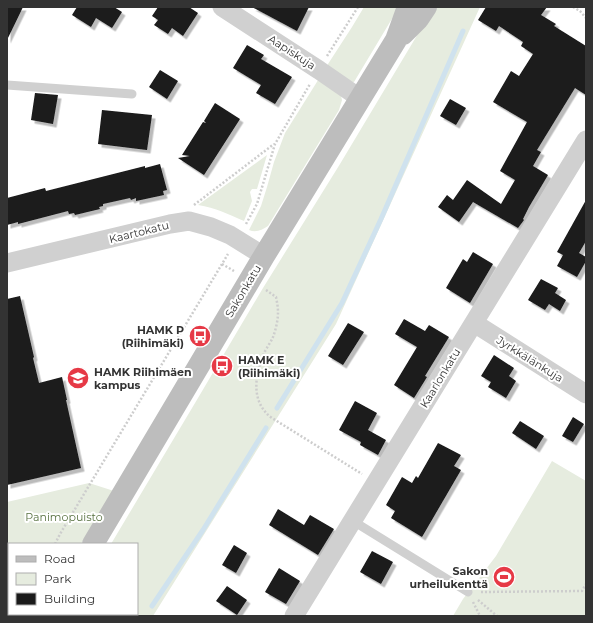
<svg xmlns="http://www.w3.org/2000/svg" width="593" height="623" viewBox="0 0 593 623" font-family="Montserrat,sans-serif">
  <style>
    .green { fill: #e6ecdf }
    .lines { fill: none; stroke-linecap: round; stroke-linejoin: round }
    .stream { stroke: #cfe2ee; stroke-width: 5 }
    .building { fill: #1a1a1a; filter: url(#shadow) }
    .path { stroke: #cdcdcd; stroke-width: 2.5; stroke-dasharray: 2 2; stroke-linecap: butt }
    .lane { stroke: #d0d0d0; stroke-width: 9 }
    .street { stroke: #d0d0d0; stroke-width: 19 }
    .secondary { stroke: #bdbdbd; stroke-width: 22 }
    .labels { text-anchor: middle; stroke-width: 4; stroke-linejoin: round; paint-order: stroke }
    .street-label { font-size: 11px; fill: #333; stroke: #fff }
    .poi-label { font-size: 11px; font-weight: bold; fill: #333; stroke: #fff; text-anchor: end }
    .park-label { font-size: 11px; fill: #56703f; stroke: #fff }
  </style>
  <defs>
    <filter id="shadow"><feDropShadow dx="3.5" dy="3.5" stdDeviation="0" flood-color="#0004"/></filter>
  </defs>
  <rect width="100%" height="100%" fill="#fff"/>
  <path class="green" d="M364,7h35l-45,75 -4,1 -22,-13v-6l24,-37z
    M434,7h46l-144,317 -183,292h-87l1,-2h70v-70h-26l87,-146 65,-110 77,-124z
    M320,77l20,15 2,8 -3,10 -71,116c-6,4 -12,7 -19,4l12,-24 6,-19 7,-25 11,-29z
    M267,155l-10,34h-5l-2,3 2,9 -8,20c-16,-7 -28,-13 -46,-16z
    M552,461l34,20v135h-133l10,-17 33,-43z
    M89,483l25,8 -33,53h-72v70h28l-1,2h-29v-114z"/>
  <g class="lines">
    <path class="stream" d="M277,408l65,-105 39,-84 82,-188
      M152,606l51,-76 63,-102"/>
  </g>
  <path class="building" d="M7,7h16l-16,33z
    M77,7h37l8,5 -10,16 -16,-10 -5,9 -19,-12z
    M158,7h31l9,6 -15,23 -11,-8 -4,6 -14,-9 4,-5 -6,-4z
    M252,7h57l-12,24z
    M486,7h61l-6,8 15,9 -2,2 32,20v49l-11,-7 -38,62 4,2 -8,14 15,9 -19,32 -6,12 1,1 -6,8 -45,-26 -14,20 -21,-15 9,-12 6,5 14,-20 34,24 14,-24 -15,-9 27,-49 -34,-20 18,-31 8,5 14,-22 -12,-8 2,-4 -24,-16 -3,5 -18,-11z
    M247,45l17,10 -3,4 31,18 -17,27 -19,-11 5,-8 -28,-17z
    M160,70l18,11 -11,18 -18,-12z
    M35,93l23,2 -5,29 -22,-4z
    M450,99l16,9 -10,17 -16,-9z
    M215,103l25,16 -36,56 -26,-17 12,-2 -8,-1 21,-33 3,1 -2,-2z
    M102,110l50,5 -5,35 -49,-6z
    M160,164l7,26 -4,1 1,4 -28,6v-3l-5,2 -1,-2 -27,6v2l-4,1 1,2 -25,6 -1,-2 -5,1 -1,-3 -50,13v-2l-11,3v-27l38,-10 1,3 99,-25v2z
    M586,200v41l-7,12 7,4v4l-9,16 -20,-11 6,-11 -6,-3z
    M473,252l20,12 -23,39 -24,-15 17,-29 4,3z
    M541,279l17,9 -3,5 11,7 -6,11 -11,-7 -4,6 -17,-10z
    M20,296l14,61 -1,1 6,25 23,-6 5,23h-1l15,68 -74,17v-186z
    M404,319l21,12 4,-6 20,12 -24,39 2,1 -13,21 -20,-13 23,-38 -22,-13z
    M348,323l16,9 -21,33 -15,-9z
    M494,355l20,13 -5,8 7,5 -10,17 -18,-11 3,-5 -10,-6z
    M355,401l22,12 -9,17 18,10 -8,15 -18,-10 1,-3 -22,-12z
    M573,417l11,7 -11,18 -11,-6z
    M520,421l24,15 -8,13 -24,-16z
    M438,443l23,12 -7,11 7,4 -39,67 -31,-19 4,-7 -9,-6 16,-28 10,6 4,-7 2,2z
    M278,509l26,16 6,-10 24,14 -16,26 -49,-30z
    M234,545l13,8 -11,20 -14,-8z
    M372,551l21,11 -12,22 -21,-12z
    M279,568l21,13 -14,23 -21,-12z
    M227,586l20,14 -10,15 -21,-14z"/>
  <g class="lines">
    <path class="path" d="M573,7l7,4 6,7
      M327,56l31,-49
      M194,205l80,-61
      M246,224l11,-20 18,-60 35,-60
      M222,264l12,7
      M266,290l10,7c1,5 2,10 2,15 0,8 -2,17 -5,25 -2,5 -6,10 -9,16 -9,22 -14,49 8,65l90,56
      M55,544l5,-10 168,-280
      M7,566h2
      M481,592l101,-1 4,-7
      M478,600l19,16
      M473,602l7,14
      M22,616l1,-2"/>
    <path class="lane" d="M7,85l125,9
      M353,521l115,71"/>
    <path class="street" d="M222,7l97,63 42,29
      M7,263l163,-39 19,-3 22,6 19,8 34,21
      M474,323l112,71
      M294,616l292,-476"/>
    <path class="secondary" d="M403,34l15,-15 8,-12
      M93,544l171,-288 132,-216 12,-33
      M49,616l1,-2"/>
  </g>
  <defs>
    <g id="bus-disc" transform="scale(1.15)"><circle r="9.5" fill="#e63946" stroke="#fff"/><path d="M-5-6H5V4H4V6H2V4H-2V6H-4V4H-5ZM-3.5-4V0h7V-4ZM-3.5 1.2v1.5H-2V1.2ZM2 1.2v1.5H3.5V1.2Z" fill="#fff"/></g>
    <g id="university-disc" transform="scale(1.15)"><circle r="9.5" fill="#e63946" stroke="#fff"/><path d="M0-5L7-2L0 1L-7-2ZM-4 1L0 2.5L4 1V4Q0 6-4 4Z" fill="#fff"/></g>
    <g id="stadium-disc" transform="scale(1.15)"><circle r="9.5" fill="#e63946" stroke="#fff"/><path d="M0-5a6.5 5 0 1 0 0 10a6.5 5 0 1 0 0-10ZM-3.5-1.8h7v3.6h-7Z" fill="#fff"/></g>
  </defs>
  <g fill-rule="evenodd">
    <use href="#bus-disc" x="200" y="336"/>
    <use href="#bus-disc" x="222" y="366"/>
    <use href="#university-disc" x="78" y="378"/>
    <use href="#stadium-disc" x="504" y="577"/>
  </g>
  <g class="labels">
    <g class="street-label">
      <text transform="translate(292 52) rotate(33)" y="4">Aapiskuja</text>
      <text transform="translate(139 232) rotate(-14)" y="4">Kaartokatu</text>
      <text transform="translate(243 291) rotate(-59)" y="4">Sakonkatu</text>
      <text transform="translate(530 359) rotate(32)" y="4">Jyrkkälänkuja</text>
      <text transform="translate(440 378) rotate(-59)" y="4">Kaarlonkatu</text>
    </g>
    <g class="poi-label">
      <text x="184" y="334">HAMK P<tspan x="184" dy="13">(Riihimäki)</tspan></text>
      <text x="238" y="364" text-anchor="start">HAMK E<tspan x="238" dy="13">(Riihimäki)</tspan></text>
      <text x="94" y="376" text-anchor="start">HAMK Riihimäen<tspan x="94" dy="13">kampus</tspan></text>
      <text x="488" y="575">Sakon<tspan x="488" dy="13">urheilukenttä</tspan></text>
    </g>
    <g class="park-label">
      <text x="64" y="521">Panimopuisto</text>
    </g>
  </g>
  <rect width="593" height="623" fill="none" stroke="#333333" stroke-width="16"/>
  <rect x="8" y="543" width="130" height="72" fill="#ffffff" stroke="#adadad"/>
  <rect x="16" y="556" width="20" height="6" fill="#bdbdbd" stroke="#adadad"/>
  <text x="44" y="563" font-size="12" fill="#333333">Road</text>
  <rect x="16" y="573" width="20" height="12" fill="#e6ecdf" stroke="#adadad"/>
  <text x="44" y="583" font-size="12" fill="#333333">Park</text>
  <rect x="16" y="593" width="20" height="12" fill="#1a1a1a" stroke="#adadad"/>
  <text x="44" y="603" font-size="12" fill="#333333">Building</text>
</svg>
